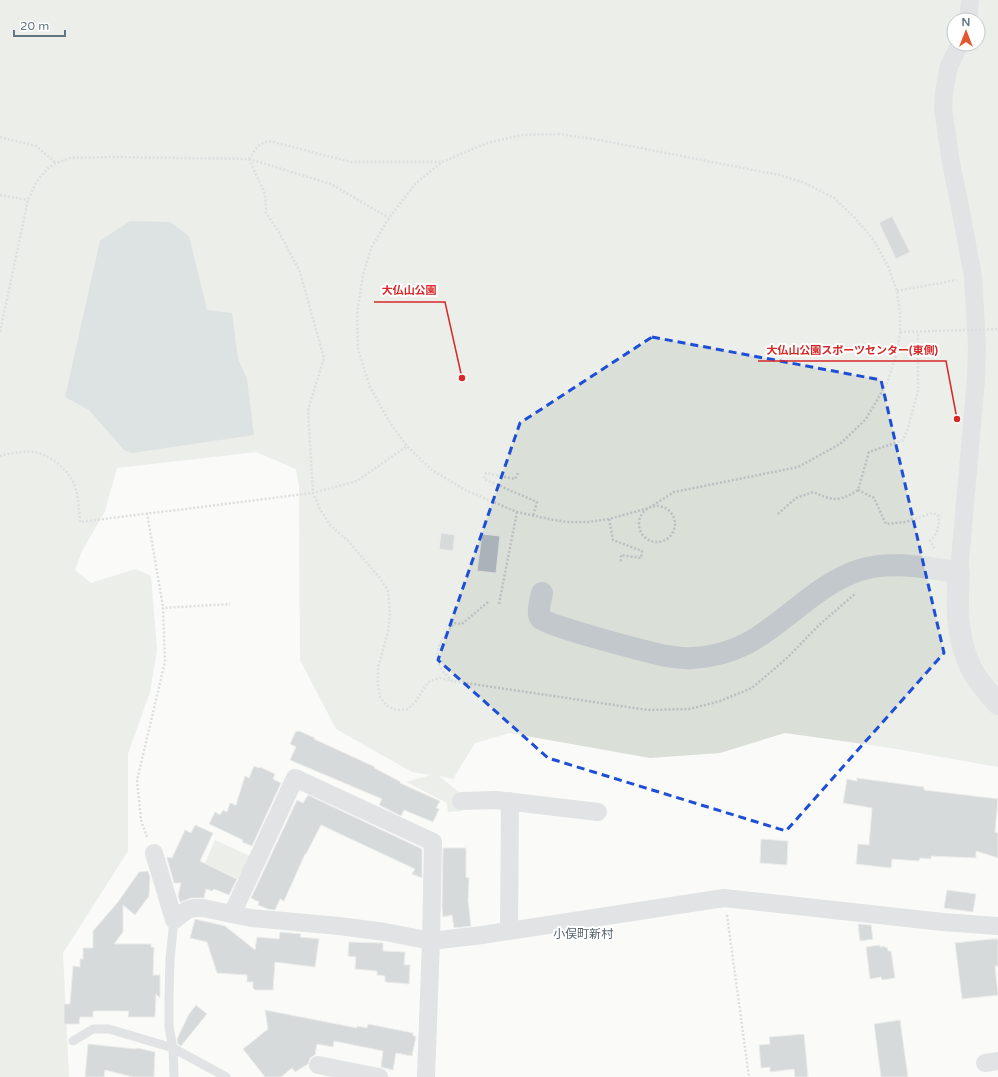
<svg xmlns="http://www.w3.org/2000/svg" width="998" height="1077" viewBox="0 0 998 1077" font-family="'Varela Round','Noto Sans JP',sans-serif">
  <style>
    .green { fill: #dadfd7; fill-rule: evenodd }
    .water { fill: #bbc7cb }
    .building { fill: #aab3b9; stroke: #dcdcda }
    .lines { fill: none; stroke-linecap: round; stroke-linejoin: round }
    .path { stroke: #bbbfc2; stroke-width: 2.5; stroke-dasharray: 2 2; stroke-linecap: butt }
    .service { stroke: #c3c8cc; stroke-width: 9 }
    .minor { stroke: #c3c8cc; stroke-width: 18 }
    .tertiary { stroke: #c3c8cc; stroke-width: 22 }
    .path-bridge { stroke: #bbbfc2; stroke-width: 2.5; stroke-dasharray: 2 2; stroke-linecap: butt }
    .marked { fill: none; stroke: #1d4ed8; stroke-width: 3; stroke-dasharray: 8 5; stroke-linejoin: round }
    .labels { text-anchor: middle; stroke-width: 4; stroke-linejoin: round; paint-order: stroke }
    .quarter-label { font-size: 12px; fill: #57646e; stroke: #fff }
    .leader { fill: none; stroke: #d62828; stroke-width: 1.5 }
    .callout-dot { fill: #d62828; stroke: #fff; stroke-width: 1.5 }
    .callout-label { font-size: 11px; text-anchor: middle; font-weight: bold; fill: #d62828; stroke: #fff; stroke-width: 4; stroke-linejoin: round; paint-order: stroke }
  </style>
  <rect width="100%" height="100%" fill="#fafaf8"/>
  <path class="green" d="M0,0h998v767l-113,-20 -100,-14 -65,20 -70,5 -141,-25 -34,10 -22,36 -14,-3 22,18 1,17 -14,1 -1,-9 -41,-21 25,-7 -19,-3 -76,-43 -36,-69 -1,-174 -3,-17 -40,-17 -139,16 -12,43 -23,40 -7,19 16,13 44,-14 16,7 6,74 -7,42 -22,62v97l-65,102 6,124h-69zM954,20h24v24h-24z
    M215,840l37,17 -11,23 -36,-17z"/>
  <path class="water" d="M130,221l40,1 19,14 18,74 25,3 6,46 9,20 7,56 -122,18 -8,-3 -35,-40 -24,-13 35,-156z"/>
  <path class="building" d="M892,216l18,36 -14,7 -17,-36z
    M441,533l14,2 -2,16 -14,-2z
    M482,534l18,2 -4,37 -19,-2z
    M296,731l2,1 1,-1 16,7 -1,1 61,28 -1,1 27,14 -1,1 40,18 -4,7 3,1 -6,13 -29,-12 -3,6 -22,-11 3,-6 -92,-39 6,-13 -6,-3z
    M254,766l5,2 1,-1 15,7 -2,5 8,4 -29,63 -10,-4 1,-2 -34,-16 6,-12 5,3 3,-5 4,2 3,-9 6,2 9,-29 4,2z
    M857,778l67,9v3l74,9 -3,33 3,1v25l-22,-7v7l-45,-2v3l-11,-1 -1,3 -27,-2 -1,9 -35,-4 2,-20 11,1 3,-37 -29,-5 4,-24 10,2z
    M308,795l114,54v29l-10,-4 3,-5 -94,-44 -15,29h-1l-21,47 -4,-2 -5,11 -7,-1 -10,-4 1,-3 -8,-4 46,-98 6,3z
    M195,825l18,8 -13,28 37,18 -8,16 -15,-6 -2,2 -6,-2 -2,9h-13l-11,4 -2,-6 3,-13h-7l-7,-25v-1l5,1 13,-28 6,3z
    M761,839l27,2 -1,24 -27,-2z
    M443,848h23v29l3,1 -1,23 3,25 -17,2 -2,-13 -9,2 -1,-10z
    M148,871l2,6 -1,19 -14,19 -12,-10v27l-9,12h37v3h3l-1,28h7v23l-4,-4 -1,23h-27l1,-6h-36v6h-13l-1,7h-15v-20h6l3,-38 7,1v-8h3v-11h10v-17l25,-29 21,-30z
    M947,890l29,4 -3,18 -29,-4z
    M195,919l30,7 30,24 2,-13 22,2 1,-7 21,2 -1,3 19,2 -4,28 -40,-5 -2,28h-18l-2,-2v-6h-6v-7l-30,-2 -10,-31 -17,-4z
    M858,924l13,1 2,14 -13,2z
    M992,939h6v27h-3l3,29 -36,4 -7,-56z
    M349,942l34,1v8l22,1 -1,13h6l-1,19 -24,-2v-6l-8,-1v-4l-22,-2 1,-12 -8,-1z
    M880,945v2l5,-1v2l2,-1 1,4h3l4,27 -13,2 -1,-3 -11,2 -4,-32z
    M196,1005l11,9 -26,32 -3,-2 -1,-5 12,-25z
    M265,1010l92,18v-2l10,2 1,-4 45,9v3h3l-4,20 -16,-3 -3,17 -12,-3 2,-16 -49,-10 -1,6 -16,-3 -2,11 -5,3 -2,6 -13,8 -3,-4 -11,9h-16l-22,-28 25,-20z
    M900,1020l8,57h-27l-7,-53z
    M804,1034l4,43h-13l-1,-8 -24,3v-5l-9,1 -2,-23 11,-1 -1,-7z
    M88,1044l48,5 1,-1 18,4 -1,25h-21l-28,-7 -1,7h-19z"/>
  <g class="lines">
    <path class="path" d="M558,134l36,5 185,36 26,8 29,15 20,19 19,22 15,27 9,25 3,22v19l-3,20 -10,31 -21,36 -26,25 -42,23 -124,25 -25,16 -40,11 -21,3h-21l-18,-3 -32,-7 -52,-22 -33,-20 -25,-24 -17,-23 -20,-36 -12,-38 -1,-35 6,-39 8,-27 18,-30 27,-35 26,-21 45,-19 35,-8z
      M0,137l36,9 20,17
      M249,159l16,35 1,19 13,19 21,40 24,86 -16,52 5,83 7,16 10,16 19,17 30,35 9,14 2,23 -2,18 -10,36v17l2,12 7,9 10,4 11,-1 8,-8 12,-19 12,-4 12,3
      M249,159c6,-9 9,-16 20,-18l82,21h91
      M0,195l28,5
      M897,291l60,-11
      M0,332l28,-132 9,-19 10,-12 9,-6 14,-5 44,-1 135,2 82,25 58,34
      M900,332l35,-1
      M0,456c10,-3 23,-5 33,-4 14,1 33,16 39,28 6,9 7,31 8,42l233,-29 44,-12 50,-35
      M518,473l-3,6 -29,-6 -2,6 53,23 -4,14
      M858,490l16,8 12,26 19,-2 28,-9 6,3c0,11 -1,17 -9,25l5,8
      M639 524a18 18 0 1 1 36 0a18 18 0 1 1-36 0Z
      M147,513l16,94
      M778,514l18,-16 17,-6c20,9 26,10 45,-2l11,-38 34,-12 5,-12 10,-37v-59
      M609,519l4,21 29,11 -1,7 -20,-3v7
      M488,602l-26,22 -8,-1c-11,13 -22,28 -13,46 3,4 7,8 11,12l196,29 41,-1 31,-8 32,-13 35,-30 32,-33 37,-32
      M499,604l18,-92
      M147,837l-6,-17 -4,-40 28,-118 -2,-54 67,-4
      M727,915l22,162"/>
    <path class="service" d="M73,1041l20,-12h16l64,19 53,29
      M174,1077l-1,-29 -4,-21v-32l1,-36 4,-39"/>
    <path class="minor" d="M968,20l2,-20
      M959,572l17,-193 1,-34 -4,-68 -12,-65 -10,-49 -8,-54 1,-17 5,-26 11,-22
      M461,801l35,-1 102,12
      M154,853l20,67 13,-10 7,-2h9l48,10 88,8 46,6 46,9 51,-6 242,-37 219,24 55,4
      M232,914l63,-136 138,64 -2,99 -5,136
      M509,930l1,-129
      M985,1063l13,-2
      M318,1065l61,12"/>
    <path class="tertiary" d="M542,593c-1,7 -6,20 -1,26 6,7 111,34 125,37 9,1 18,3 27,2 19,-1 37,-6 53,-14 40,-21 70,-60 114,-74 31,-10 67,-2 99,2 -2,30 -3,60 9,89 6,16 19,30 30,43"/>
    <path class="path-bridge" d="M935,331l63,-2"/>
  </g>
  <path d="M0 0H998V1077H0ZM652,337l229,43 63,273 -158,178 -238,-73 -110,-98 82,-237z" fill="#fafaf8" fill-opacity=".55" fill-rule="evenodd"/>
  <path class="marked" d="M652,337l229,43 63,273 -158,178 -238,-73 -110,-98 82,-237z"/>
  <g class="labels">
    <g class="quarter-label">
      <text x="583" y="938">小俣町新村</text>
    </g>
  </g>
  <path class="leader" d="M462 378L445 302H374M957 419L946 361H758"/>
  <g class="callout-dot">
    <circle cx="462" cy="378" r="4"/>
    <circle cx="957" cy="419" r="4"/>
  </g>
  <g class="callout-label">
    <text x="409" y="294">大仏山公園</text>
    <text x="852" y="354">大仏山公園スポーツセンター(東側)</text>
  </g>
  <g transform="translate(966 32)"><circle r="19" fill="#ffffff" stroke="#c1c8cd"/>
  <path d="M0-3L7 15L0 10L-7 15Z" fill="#e4572e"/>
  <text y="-6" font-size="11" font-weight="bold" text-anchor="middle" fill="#657683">N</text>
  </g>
  <path d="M14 30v6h51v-6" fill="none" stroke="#657683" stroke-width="2"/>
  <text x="20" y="30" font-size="12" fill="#657683" stroke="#ffffff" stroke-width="3" paint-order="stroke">20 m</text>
</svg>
